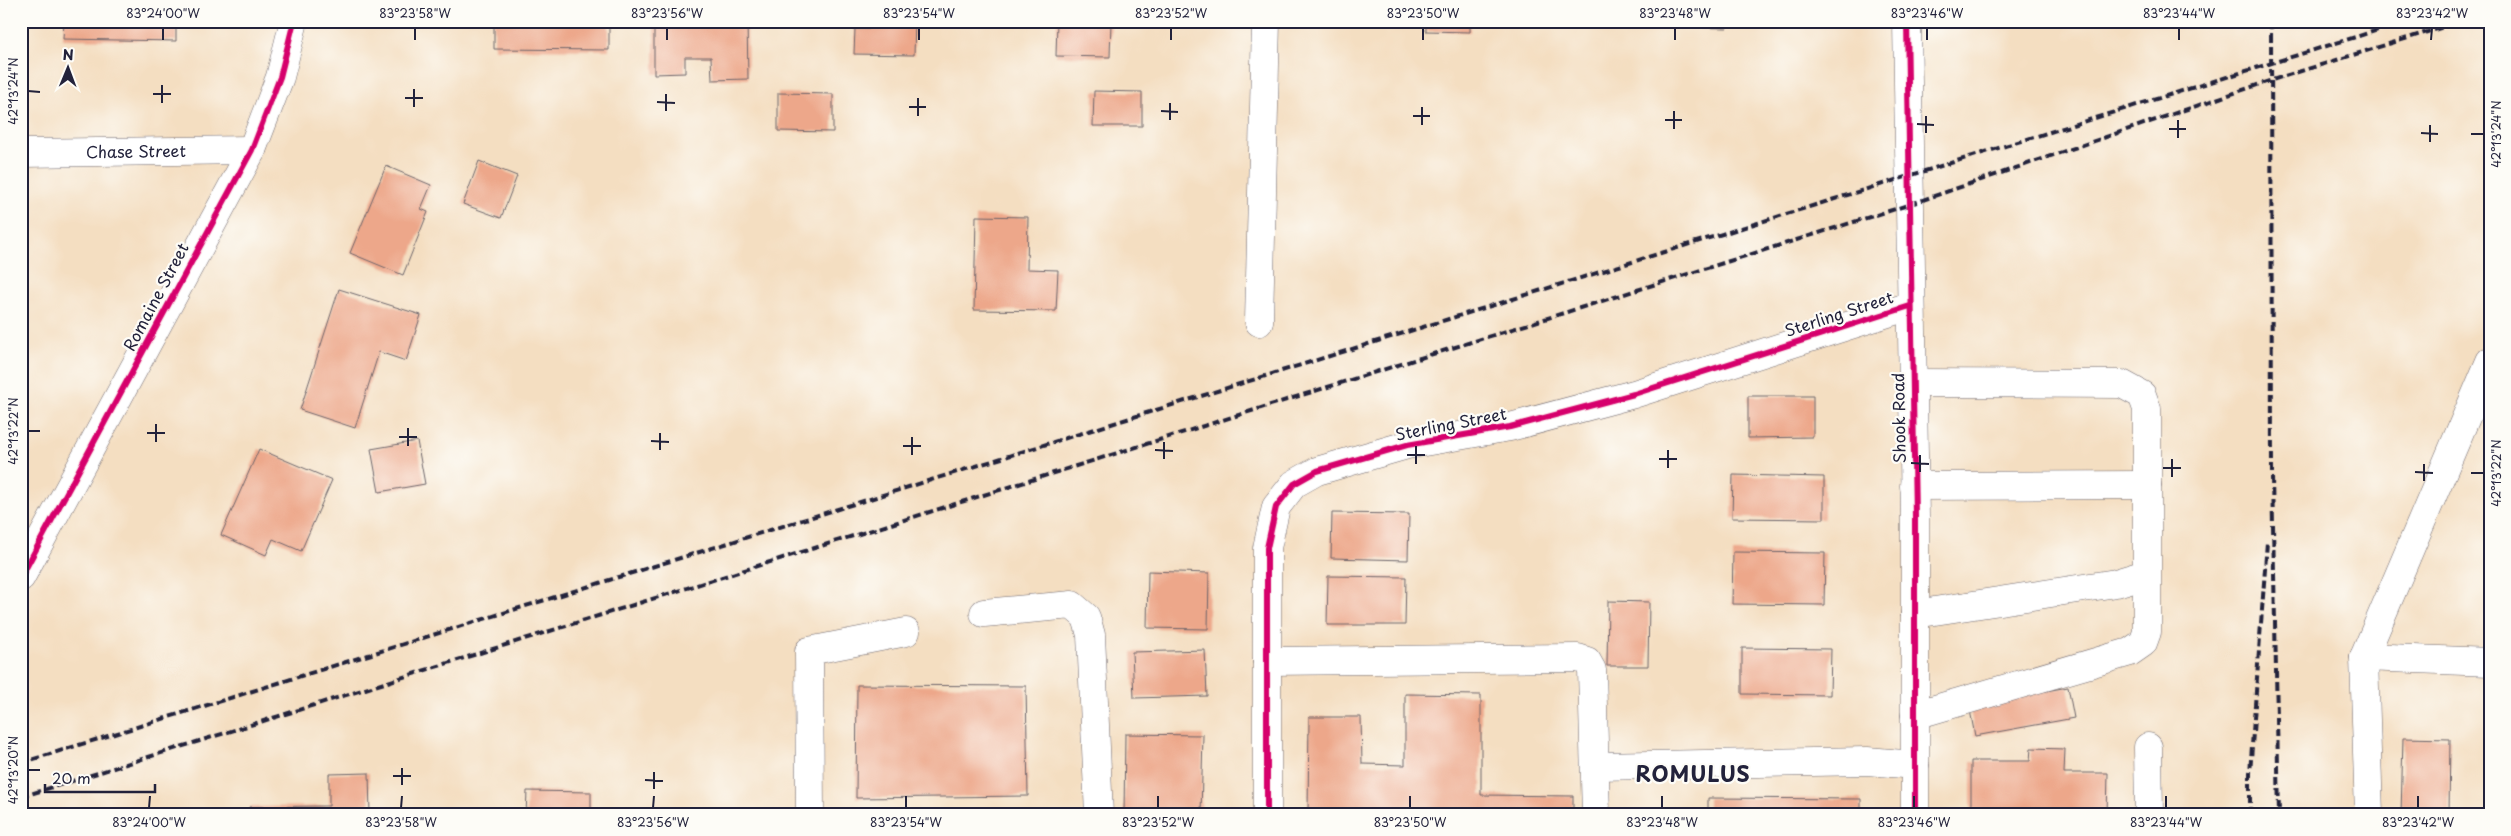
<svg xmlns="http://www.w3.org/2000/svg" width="2511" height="836" viewBox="0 0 2511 836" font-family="'Playpen Sans',sans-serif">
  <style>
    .building { fill: #eda78a }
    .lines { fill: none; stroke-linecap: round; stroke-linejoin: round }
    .minor-casing { stroke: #6c646a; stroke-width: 29 }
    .minor { stroke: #fff; stroke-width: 28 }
    .rail { stroke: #22223b; stroke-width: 4; stroke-dasharray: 8 4; stroke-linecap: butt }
    .cycleway-casing { stroke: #fdfcf7; stroke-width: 9 }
    .cycleway { stroke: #d6006c; stroke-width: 6 }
    .ticks { fill: none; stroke: #22223b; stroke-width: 2 }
    .labels { text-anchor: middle; stroke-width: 4.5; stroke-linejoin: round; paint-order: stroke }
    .street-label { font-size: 16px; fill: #22223b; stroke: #fdfcf7 }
    .district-label { font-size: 21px; font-weight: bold; letter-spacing: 1px; fill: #22223b; stroke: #fdfcf7 }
    .neatline { fill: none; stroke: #22223b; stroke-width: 2 }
    .ticks-label { font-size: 12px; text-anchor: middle; fill: #22223b }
  </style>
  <rect width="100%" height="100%" fill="#fdfcf7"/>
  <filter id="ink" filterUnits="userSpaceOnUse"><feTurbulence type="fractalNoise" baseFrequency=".02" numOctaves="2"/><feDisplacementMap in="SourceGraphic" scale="10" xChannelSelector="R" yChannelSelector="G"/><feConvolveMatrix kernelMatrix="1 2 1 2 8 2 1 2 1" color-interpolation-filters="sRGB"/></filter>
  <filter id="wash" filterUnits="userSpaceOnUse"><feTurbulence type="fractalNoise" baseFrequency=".0096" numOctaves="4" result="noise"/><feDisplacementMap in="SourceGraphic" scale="20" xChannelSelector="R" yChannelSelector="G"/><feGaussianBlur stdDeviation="1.12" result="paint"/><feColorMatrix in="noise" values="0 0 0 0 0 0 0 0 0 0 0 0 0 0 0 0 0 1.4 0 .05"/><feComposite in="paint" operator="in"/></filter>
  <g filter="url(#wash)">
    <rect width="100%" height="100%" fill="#f4dec1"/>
    <g id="blocks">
      <path class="building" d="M64,21h112v20l-113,-2z
        M494,21h115v29l-115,-1z
        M654,21h93l1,58 -36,1 -1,-23h-26v16l-31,1z
        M869,21h46l-1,34 -60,-1 1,-25h14z
        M1057,21h54l-1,36 -54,-1z
        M1426,21h44v11l-44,-1z
        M1670,21h57v7l-57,-1z
        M1757,21h54v5l-54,-1z
        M1094,91l48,1v34h-49z
        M778,93l55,1v38l-55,-1z
        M479,161l38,15 -16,42 -38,-14z
        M386,166l45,19 -10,24 7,3 -25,63 -53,-22z
        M976,216l52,1 -1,52 31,1 -2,41 -82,-1z
        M339,289l82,26 -15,46 -27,-9 -24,76 -55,-18z
        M1748,396h65v41l-65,1z
        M417,441l8,43 -46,8 -8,-43z
        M259,449l73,31 -31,71 -28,-12 -7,16 -45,-20z
        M1733,475l91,2v42l-92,-1z
        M1332,513l77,1 -1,46 -77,-2z
        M1733,552l92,1 -1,52 -92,-1z
        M1148,571l61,2 -1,56 -61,-1z
        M1328,576l78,1 -1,48h-78z
        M1608,601l41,1 -1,64h-41z
        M1742,648l89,1 -1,46 -88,-1z
        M1205,650l2,46 -73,2 -2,-46z
        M857,685l169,1 2,110 -172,2z
        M2068,687l6,31 -99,18 -6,-31z
        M1405,694l76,1v100l92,1v19h-265l1,-98h52l1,47 43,1z
        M1125,734l78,1 -2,80h-77z
        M2403,738l47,1 -1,76h-48z
        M2031,748l34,1 -1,24h44l-1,42h-136v-54h59z
        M369,773l1,42h-121v-8l80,-1v-32z
        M527,791l64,1v23h-65z
        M1708,798l153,1v16h-153z"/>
    </g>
  </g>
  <g filter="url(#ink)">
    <use href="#blocks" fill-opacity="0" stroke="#6c646a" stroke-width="1"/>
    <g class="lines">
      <g class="minor-casing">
        <g id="minor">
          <path d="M1907,21l8,497v297"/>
          <path id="s1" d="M21,153l231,-3"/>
          <path d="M1259,322l7,-301"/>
          <path d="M1911,383l211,1 20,11 5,14v223l-4,11 -13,9 -215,63"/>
          <path d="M1914,486l233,-1"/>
          <path d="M21,577l231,-427 28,-73 14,-56"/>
          <path d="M984,613l88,-8 14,12 5,18 8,180"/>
          <path d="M1915,614l201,-31 30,-9"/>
          <path d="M2364,657l126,5"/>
          <path d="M1267,661l311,-3 9,3 5,9 4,145"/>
          <path d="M2148,747l1,68"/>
          <path d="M1596,766l271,-5 48,4"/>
          <path d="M810,815l-1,-164 97,-19"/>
          <path d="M1267,815v-267l9,-41 18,-23 23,-13 90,-26 103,-18 124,-33 276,-88"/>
          <path d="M2369,815l-5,-158 126,-296"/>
        </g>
      </g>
      <use href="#minor" class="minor"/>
      <path class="rail" d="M2271,21l1,456 7,338
        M21,763l2386,-742
        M21,797l1887,-592 364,-125 191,-59
        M2250,815v-42l17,-231"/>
      <g class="cycleway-casing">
        <path id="cycleway" d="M1907,21l8,497v297
          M21,577l231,-427 28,-73 14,-56
          M1267,815v-267l9,-41 18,-23 23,-13 90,-26 103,-18 124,-33 276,-88"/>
      </g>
      <use href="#cycleway" class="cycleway"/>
    </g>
  </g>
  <path class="ticks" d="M163,40v-12M415,40v-12M667,40v-12M919,40v-12M1171,40v-12M1423,40v-12M1675,40v-12M1927,40v-12M2179,40v-12M2431,40l1,-12M28,91l12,1M153,94h18M405,98h18M657,102l18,1M162,103v-18M414,107v-18M909,107h17M666,111v-17M1161,111l17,1M918,116v-18M1413,116h17M1170,120v-17M1665,120h17M1917,124l17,1M1422,125v-18M1674,129v-18M2169,129h17M1926,133v-17M2421,133l17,1M2471,134h13M2178,138v-18M2430,142v-17M28,431h12M147,433h18M399,437h18M651,441l18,1M156,442v-18M408,446v-18M903,446h18M660,450v-17M1155,450l18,1M912,455v-18M1407,455h18M1164,459v-17M1659,459h18M1911,463l18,1M1416,464v-18M1668,468v-18M2163,468h18M1920,472v-17M2415,472l18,1M2471,473h13M2172,477v-18M2424,481v-17M28,770h12M393,776h18M645,780l18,1M402,785v-17M654,789v-17M149,808l1,-12M401,808l1,-12M653,808l1,-12M906,808v-12M1158,808v-12M1410,808v-12M1662,808v-12M1914,808v-12M2166,808v-12M2418,808v-12"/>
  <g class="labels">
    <g class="street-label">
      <text dy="6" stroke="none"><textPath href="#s1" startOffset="115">Chase Street</textPath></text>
      <text transform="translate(156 297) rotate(-62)" y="6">Romaine Street</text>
      <text transform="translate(1839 314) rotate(-18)" y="6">Sterling Street</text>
      <text transform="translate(1899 418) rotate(-91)" y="6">Shook Road</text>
      <text transform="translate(1451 424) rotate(-11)" y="6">Sterling Street</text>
    </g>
    <g class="district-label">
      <text x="1693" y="782">ROMULUS</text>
    </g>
  </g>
  <rect width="2511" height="836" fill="none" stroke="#fdfcf7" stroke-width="55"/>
  <g transform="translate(68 68) rotate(1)" stroke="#fdfcf7" stroke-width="4" paint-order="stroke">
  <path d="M0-4L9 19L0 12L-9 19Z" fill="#22223b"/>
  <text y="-8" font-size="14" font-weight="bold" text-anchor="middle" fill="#22223b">N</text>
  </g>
  <path d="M45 784v8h110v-8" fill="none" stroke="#22223b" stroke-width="2.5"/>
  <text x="52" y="784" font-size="15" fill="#22223b" stroke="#fdfcf7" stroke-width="4" paint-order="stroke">20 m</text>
  <rect x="28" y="28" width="2456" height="780" class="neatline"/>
  <g class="ticks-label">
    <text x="163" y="18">83°24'00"W</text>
    <text x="415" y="18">83°23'58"W</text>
    <text x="667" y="18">83°23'56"W</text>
    <text x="919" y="18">83°23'54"W</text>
    <text x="1171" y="18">83°23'52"W</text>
    <text x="1423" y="18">83°23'50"W</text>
    <text x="1675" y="18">83°23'48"W</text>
    <text x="1927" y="18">83°23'46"W</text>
    <text x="2179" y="18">83°23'44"W</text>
    <text x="2432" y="18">83°23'42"W</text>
    <text transform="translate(14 91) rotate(-90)" y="4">42°13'24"N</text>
    <text transform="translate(2497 134) rotate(-90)" y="4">42°13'24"N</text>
    <text transform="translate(14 431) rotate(-90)" y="4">42°13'22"N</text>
    <text transform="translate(2497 473) rotate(-90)" y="4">42°13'22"N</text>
    <text transform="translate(14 770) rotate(-90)" y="4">42°13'20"N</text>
    <text x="149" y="827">83°24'00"W</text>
    <text x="401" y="827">83°23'58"W</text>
    <text x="653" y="827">83°23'56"W</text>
    <text x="906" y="827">83°23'54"W</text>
    <text x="1158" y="827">83°23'52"W</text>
    <text x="1410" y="827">83°23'50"W</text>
    <text x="1662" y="827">83°23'48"W</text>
    <text x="1914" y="827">83°23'46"W</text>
    <text x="2166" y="827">83°23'44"W</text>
    <text x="2418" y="827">83°23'42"W</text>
  </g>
</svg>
